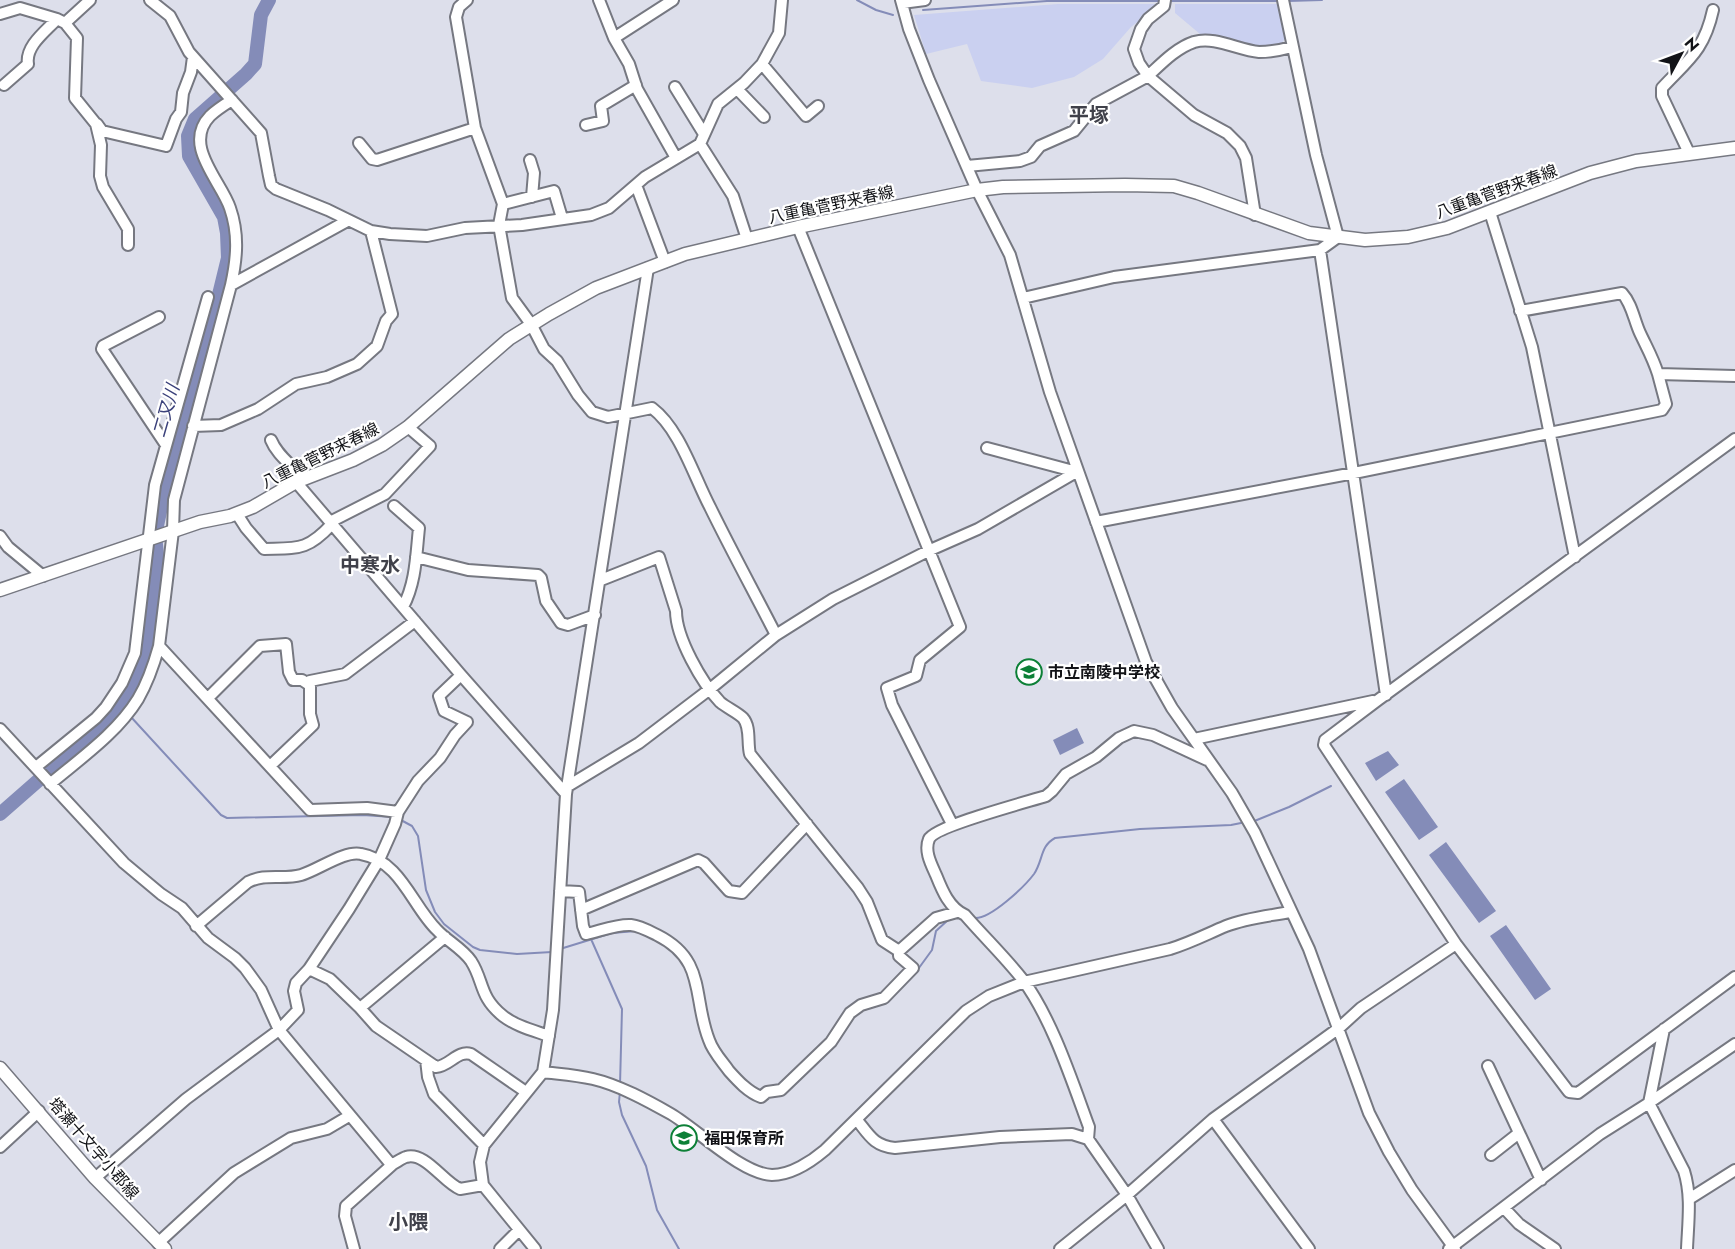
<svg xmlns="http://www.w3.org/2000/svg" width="1735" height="1249" viewBox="0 0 1735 1249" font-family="Jost,'Noto Sans JP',sans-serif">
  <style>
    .green { fill: #cad0f0 }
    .water { fill: #848cb8 }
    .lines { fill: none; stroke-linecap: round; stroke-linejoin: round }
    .stream { stroke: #848cb8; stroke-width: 2 }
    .river { stroke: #848cb8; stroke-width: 14 }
    .minor-casing { stroke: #767881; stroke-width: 14 }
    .major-casing { stroke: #767881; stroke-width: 15 }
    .minor { stroke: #fff; stroke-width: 10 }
    .major { stroke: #fff; stroke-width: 12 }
    .labels { text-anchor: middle; stroke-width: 4.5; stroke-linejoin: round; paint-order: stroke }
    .street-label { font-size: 16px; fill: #121317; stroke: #fff }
    .poi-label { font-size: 16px; font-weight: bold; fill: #121317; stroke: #fff; text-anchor: start }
    .water-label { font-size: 18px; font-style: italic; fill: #3b417b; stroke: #fff }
    .quarter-label { font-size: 20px; font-weight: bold; fill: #40414a; stroke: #fff }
  </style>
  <rect width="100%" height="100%" fill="#dddfeb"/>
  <path class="green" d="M1058,4h103l-30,23 -28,32 -29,18 -42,11 -51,-7 -14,-37 -41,10 -12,-39z
    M1175,4h105l6,34 -7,8 -17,1 -62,-13 -25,-21z"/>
  <path class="water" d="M1077,728l7,15 -24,12 -7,-15z
    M1388,751l11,14 -23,16 -11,-18z
    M1404,779l34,48 -19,13 -34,-48z
    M1446,842l50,69 -17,12 -50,-68z
    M1506,925l45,64 -16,11 -45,-64z"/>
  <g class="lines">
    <path class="stream" d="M857,0l19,10 17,5
      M1168,1h112
      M1288,1l34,-1
      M923,10l124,-9h113
      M131,717l90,98 6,3 136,-3 30,2
      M399,819l13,7 6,10 8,54 9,22 9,12 29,23 7,3 37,4 35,-2
      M1252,822l37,-15 42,-21
      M974,918c16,2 51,-32 60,-44 9,-13 6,-28 21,-36l85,-9 91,-4 15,-3
      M591,939l31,70 -2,76
      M560,949l52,-16 24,-2
      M916,972l16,-22 4,-19 12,-11
      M620,1091l-1,11 3,13 24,51 11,44 22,39"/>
    <path class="river" d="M0,814l105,-92 15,-16 13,-21 12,-26 12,-78 1,-17 -3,-29 18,-84 43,-144 12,-49 -1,-25 -3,-16 -35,-61 -1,-20 7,-17 51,-45 9,-10 6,-49 8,-15"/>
    <g class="minor-casing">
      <path id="minor" d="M150,0l20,16 19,36 72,81 8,43 2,9 5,4 52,21 43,21 19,3 37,2 38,-8 57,-3 69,-10 18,-7 36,-31 55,-33 18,-40 26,-21 18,-19 17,-31 3,-33
        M467,0l-8,7 -3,10 19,111 28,76 -4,21 13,73 19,26 13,25 13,12 21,34 14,17 16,5 44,-9c28,21 42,69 58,99 21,43 44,85 66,128
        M599,0l15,38 15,26 8,25 39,69
        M901,0l8,29 20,51 48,110 33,65 40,137 96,270 26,46 60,85 23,40 54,116 60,164 20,39 23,38 43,59
        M1165,0l-1,6 -16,13 -7,10 -7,20 5,14 9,13c13,-12 28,-28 46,-34 21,-6 44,8 65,10 11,0 22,-2 33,-5
        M902,3l23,-3
        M0,14l20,-6 37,11 8,4 25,-23
        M65,23l12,15 -2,60 21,26 5,21 -1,31 3,11 25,42v16
        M614,38l59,-38
        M762,64l44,52 12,-10
        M4,85l24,-21c-3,-18 18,-33 29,-45
        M675,87l29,47
        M737,89l27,28
        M97,124l5,7 64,15 10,-27 5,-7 2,-19 8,-21 2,-15
        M586,125l17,-4 -2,-15 35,-21
        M359,143l13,16 5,1 98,-32
        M700,144l33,52 14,43
        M1689,153l-27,-57v-8c26,-28 42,-37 51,-78
        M530,160l4,13 -2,24
        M967,166l53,-5 11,-4 9,-11 34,-15 22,-27 52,-28 46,39 33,18 13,13 6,12 9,57
        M636,185l29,77
        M503,204l51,-13 8,27
        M1490,212l42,135 43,210
        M347,221l-116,64 -57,215 -1,31 -14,115 151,164 57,-2 31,4
        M798,227l162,400 -40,33 -4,16 -29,12 5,17 60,119
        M1320,250l66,445
        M231,285c6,-27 8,-51 -1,-77 -9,-27 -48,-63 -20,-92 6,-6 14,-11 22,-16
        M1023,298l91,-21 206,-27 18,-13 -22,-82 -33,-155
        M1520,311l102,-18c10,11 12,27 18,40 7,15 13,25 18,41
        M159,317l-56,29 -1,3 64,96
        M193,426l28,-1 37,-16 38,-25 31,-7 30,-13 20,-18 9,-25 6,-7 -21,-83
        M1735,439l-357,261 -53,40 -1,5 132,199 113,148 9,1 157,-116
        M271,440c7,17 22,25 32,39
        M987,448l90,24
        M296,482l165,193 105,119
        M394,506l25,22c-3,28 -3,54 -16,79
        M237,514l9,14 18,21c34,-1 43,2 68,-25
        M330,522l55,-28 45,-48 -22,-19
        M1096,522l258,-49 308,-63 4,-6 -8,-30 77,2
        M0,536l8,11 35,29
        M416,557l52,13 70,5 3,3 5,23 15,22 7,2 27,-10
        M601,580l58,-23 17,54c0,27 26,72 44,91 7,6 17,10 23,16 8,9 4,25 7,36l108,134 9,14 15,38 17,11 37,-33 21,-6
        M208,698l52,-52 26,-2 3,28 4,8h9l6,4
        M0,729l124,134 37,31 21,14 26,30 27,20 10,10 16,22 18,40 110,132 4,2c4,-2 9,-6 13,-7 19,-6 38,26 54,32l23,-4
        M1194,739l179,-38
        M270,766l43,-41 -3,-11v-33l35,-7 70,-53
        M36,767l60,-49 10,-11 16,-24 13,-30 20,-168 53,-188
        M50,784c31,-26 67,-51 88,-85 10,-17 16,-35 21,-53
        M568,786l71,-43 71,-54 66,-54 57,-36 95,-48 50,-22 100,-58
        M560,891l19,1 4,34 3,8c14,-3 31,-10 45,-9 9,1 18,6 26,10 50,25 35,62 52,105 4,12 13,21 20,31 9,10 19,21 32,26l6,-5 14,-2 50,-48 19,-29 11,-8 23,-7 29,-30 -14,-12v-5
        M581,910l117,-50 6,3 25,28 13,2 65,-69
        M196,926l52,-44c17,-9 35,-2 53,-7 17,-5 44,-25 60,-21 40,7 51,52 76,76 10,11 25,18 34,31 13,20 8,36 32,55 13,10 29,14 46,20
        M309,969l21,10 30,29 16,18 60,41c14,-1 21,-17 35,-13l55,38
        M360,1008l85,-71
        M1664,1029l-15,74 35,68c8,25 4,52 3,78
        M426,1060l2,17 6,17 50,51
        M1488,1066l53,114
        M543,1072c16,2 33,3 50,7 26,6 55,22 78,35 27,16 71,60 101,61 19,0 40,-14 53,-25l141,-139 23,-15 35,-14 146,-33c20,-6 37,-15 56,-23 20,-8 43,-10 64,-14
        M1213,1119l96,130
        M857,1120c12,15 17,26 38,28l105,-11 72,-3 16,5 39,56 31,54
        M1088,1139l1,-12c-17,-46 -37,-108 -66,-147 -18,-23 -39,-43 -58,-65 -16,-7 -23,-25 -29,-40 -5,-11 -12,-24 -7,-36 6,-13 98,-37 117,-43l6,-5 14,-17 30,-17 23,-19 15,-7 19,4 54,25
        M0,1147l39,-36
        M1491,1155l28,-22
        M95,1178l91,-79 93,-69 19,-20 -4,-19 2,-8 13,-14 40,-60 30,-49 16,-36 3,-12 20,-31 22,-23 15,-23 12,-13 -23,-11 -5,-15 22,-21
        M1689,1199l46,-29
        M1504,1208l15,16 36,25
        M158,1243l76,-70 57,-35 36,-9 22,-13
        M354,1249l-9,-33 1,-10 47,-42
        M500,1249l19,-19
        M535,1249l-52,-64 -3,-23 4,-17 59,-73 10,-62 13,-216 82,-526
        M1060,1249l67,-54 86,-76 126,-91 22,-20 95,-64
        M1449,1249l151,-115 49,-31 86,-59"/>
    </g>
    <g class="major-casing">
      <path id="major" d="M0,590l200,-68 30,-6 23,-9 43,-25 57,-22 29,-15 26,-18 101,-88 40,-25 47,-26 89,-34 113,-27 179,-37 26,-3 122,-2 49,1 24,7 111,40 56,7 43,-3 39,-9 143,-55 46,-12 99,-13
        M0,1068l95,110 70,71"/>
    </g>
    <use href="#minor" class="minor"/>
    <use href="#major" class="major"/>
  </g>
  <defs>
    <g id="school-ring" transform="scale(1.35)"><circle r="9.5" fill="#fff" stroke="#0d8037" stroke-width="1.5"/><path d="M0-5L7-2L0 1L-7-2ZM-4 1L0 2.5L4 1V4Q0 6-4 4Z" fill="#0d8037"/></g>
  </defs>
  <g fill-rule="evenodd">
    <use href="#school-ring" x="1029" y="672"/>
    <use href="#school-ring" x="684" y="1138"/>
  </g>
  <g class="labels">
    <g class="street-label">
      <text transform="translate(1496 191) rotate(-20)" y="6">八重亀菅野来春線</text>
      <text transform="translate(831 204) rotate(-12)" y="6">八重亀菅野来春線</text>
      <text transform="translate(320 455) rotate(-26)" y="6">八重亀菅野来春線</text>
      <text transform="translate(94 1148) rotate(49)" y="6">塔瀬十文字小郡線</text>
    </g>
    <g class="poi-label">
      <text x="1048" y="678">市立南陵中学校</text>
      <text x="704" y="1144">福田保育所</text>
    </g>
    <g class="water-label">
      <text transform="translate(166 411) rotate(-74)" y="6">二又川</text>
    </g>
    <g class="quarter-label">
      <text x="1089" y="122">平塚</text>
      <text x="370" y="572">中寒水</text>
      <text x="408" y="1229">小隈</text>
    </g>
  </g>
  <g transform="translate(1681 54) rotate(49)" stroke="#ffffff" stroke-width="4.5" paint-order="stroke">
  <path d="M0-4.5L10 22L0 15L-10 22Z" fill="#121317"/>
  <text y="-9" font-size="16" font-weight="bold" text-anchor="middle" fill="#121317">N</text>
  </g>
</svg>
